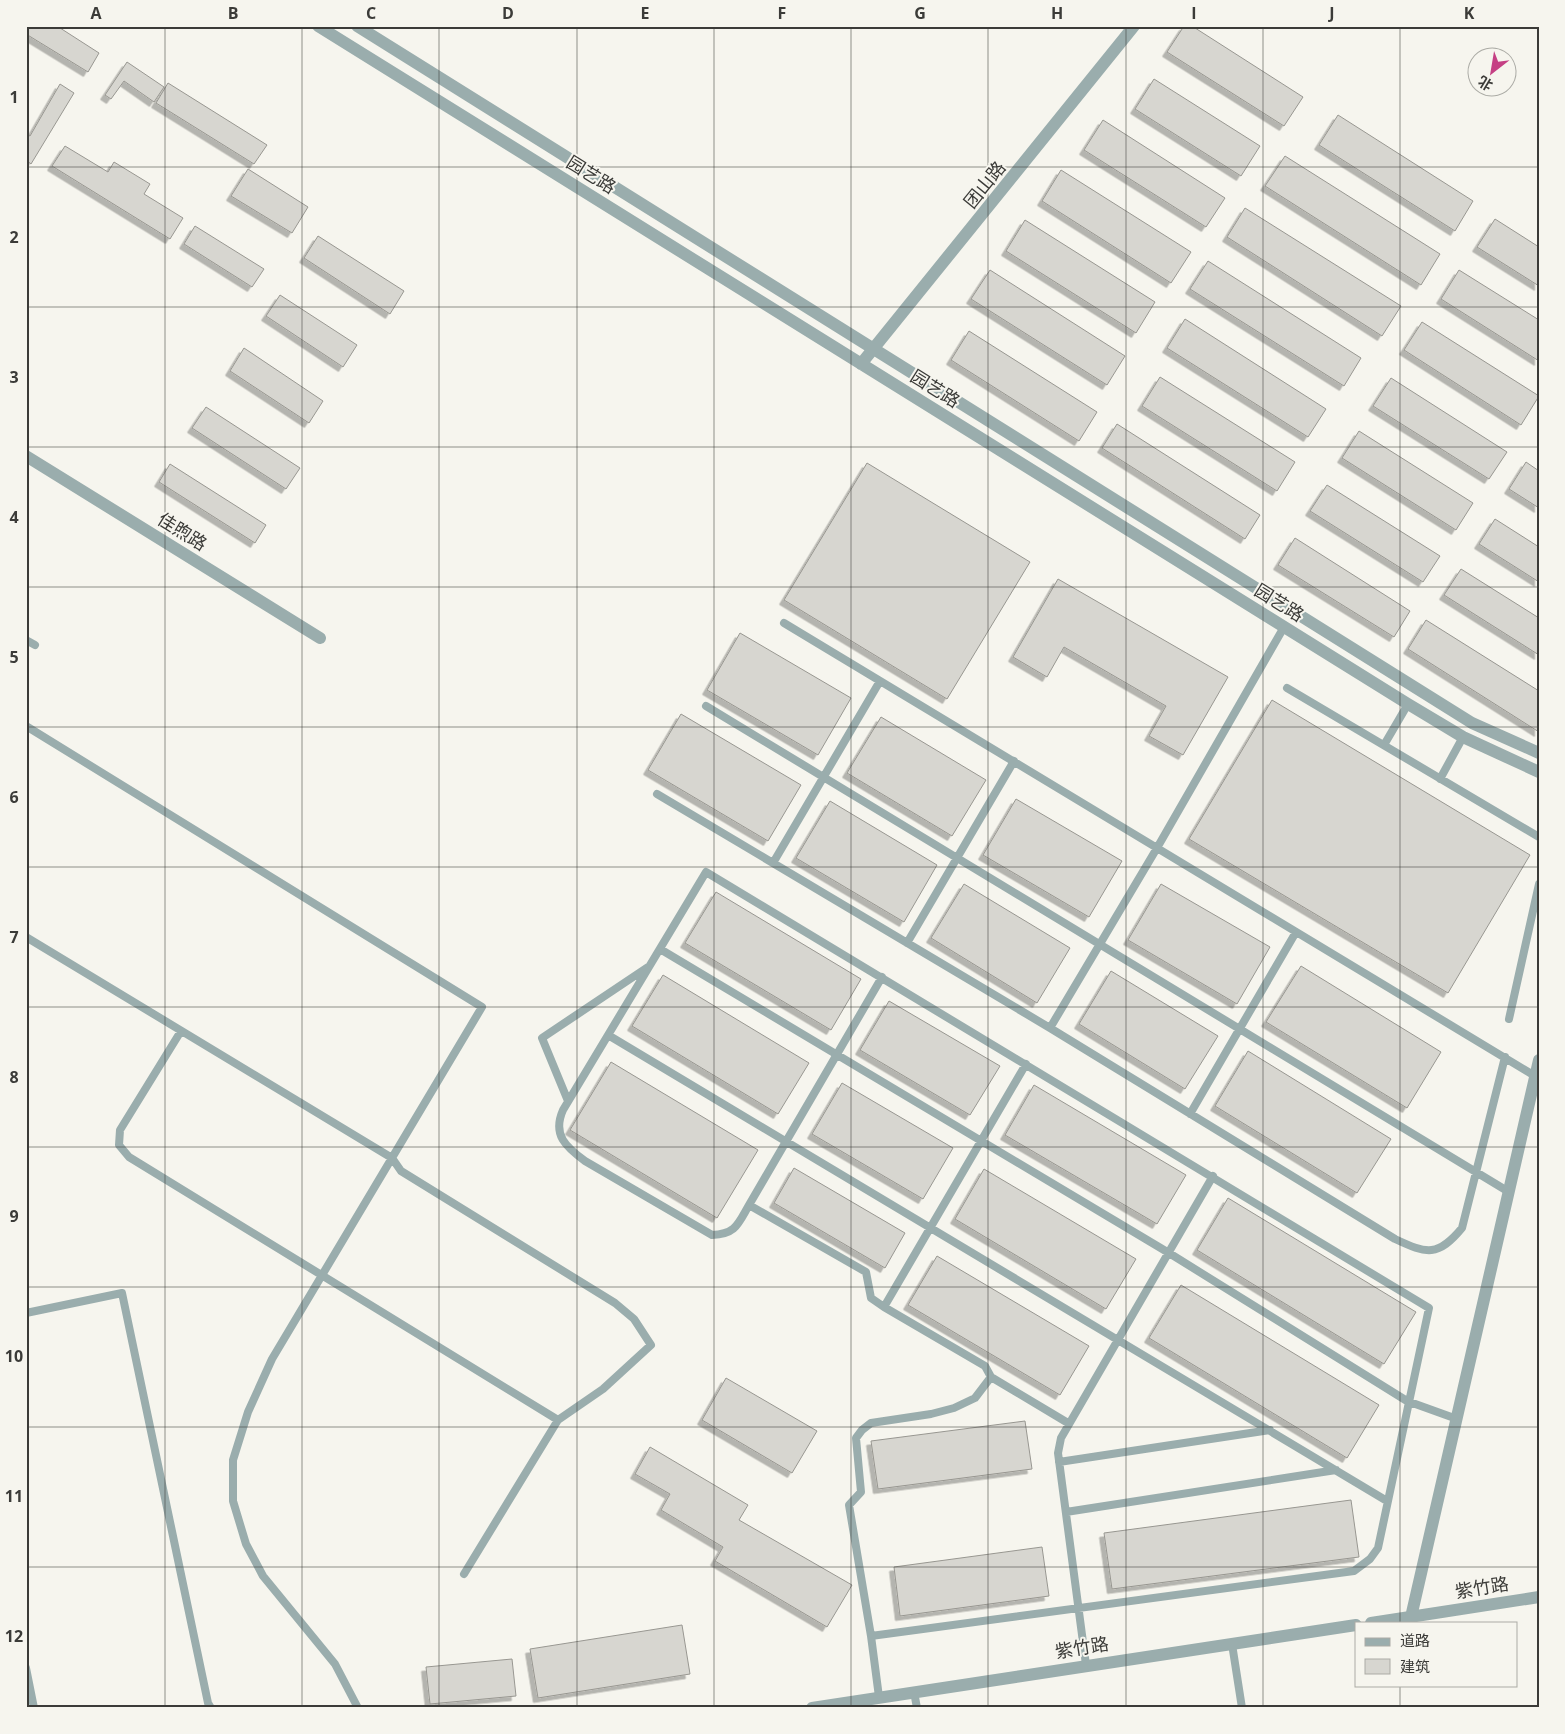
<svg xmlns="http://www.w3.org/2000/svg" width="1565" height="1734" viewBox="0 0 1565 1734" font-family="'Open Sans','Noto Sans SC',sans-serif">
  <style>
    .building { fill: #d7d6d0; stroke: #989791; filter: url(#shadow) }
    .lines { fill: none; stroke-linecap: round; stroke-linejoin: round }
    .service { stroke: #9aadad; stroke-width: 8 }
    .minor { stroke: #9aadad; stroke-width: 12 }
    .tertiary { stroke: #9aadad; stroke-width: 12 }
    .grid { fill: none; stroke: #3b3b38; stroke-width: 1; stroke-opacity: 0.55 }
    .labels { text-anchor: middle; stroke-width: 4; stroke-linejoin: round; paint-order: stroke }
    .street-label { font-size: 18px; fill: #3b3b38; stroke: #f6f5ee }
    .neatline { fill: none; stroke: #3b3b38; stroke-width: 2 }
    .grid-label { font-size: 16px; text-anchor: middle; font-weight: bold; fill: #3b3b38 }
  </style>
  <defs>
    <filter id="shadow"><feDropShadow dx="-4.5" dy="4.5" stdDeviation="0" flood-color="#0004"/></filter>
  </defs>
  <rect width="100%" height="100%" fill="#f6f5ee"/>
  <path class="building" d="M26,26h31l42,27 -11,19 -62,-38z
    M1184,26h8l111,71 -19,29 -117,-74z
    M127,62l37,25 -10,15 -30,-21 -13,18 -6,-4z
    M1154,79l106,67 -19,30 -106,-67z
    M168,83l99,62 -13,19 -98,-61z
    M60,84l14,9 -43,71 -5,-4v-26l4,2z
    M1338,115l135,86 -18,30 -136,-86z
    M1103,120l122,78 -19,29 -122,-77z
    M65,146l43,26 6,-10 36,22 -6,10 39,24 -13,21 -118,-73z
    M1285,156l155,98 -19,31 -156,-99z
    M248,169l60,38 -16,26 -61,-37z
    M1061,170l130,82 -20,31 -129,-82z
    M1245,208l156,98 -19,30 -155,-99z
    M1495,219l44,28v39l-62,-39z
    M1025,220l130,82 -19,31 -130,-82z
    M195,226l69,43 -12,18 -68,-43z
    M318,236l86,55 -14,23 -86,-56z
    M1208,261l153,97 -17,28 -154,-97z
    M990,270l135,86 -18,29 -136,-86z
    M1459,270l80,50v41l-98,-62z
    M280,295l77,50 -14,22 -77,-51z
    M1185,319l141,90 -18,28 -141,-89z
    M1422,322l117,74 -18,29 -117,-75z
    M969,331l128,81 -18,29 -128,-81z
    M244,348l79,53 -14,22 -79,-52z
    M1160,377l135,85 -18,29 -135,-85z
    M1391,378l116,74 -18,27 -116,-73z
    M206,407l94,61 -14,21 -94,-61z
    M1117,424l143,91 -15,24 -143,-91z
    M1359,431l114,72 -17,27 -114,-72z
    M1526,462l13,9v37l-30,-19z
    M867,463l163,99 -83,137 -163,-99z
    M170,464l96,61 -11,18 -96,-61z
    M1327,485l113,71 -17,26 -113,-71z
    M1495,519l44,28v35l-60,-38z
    M1295,538l115,73 -16,26 -116,-72z
    M1461,569l78,49v37l-95,-60z
    M1058,579l170,98 -45,78 -34,-19 17,-30 -102,-59 -17,30 -34,-20z
    M1426,620l113,71v41l-131,-83z
    M740,633l111,65 -33,57 -111,-65z
    M1272,700l258,155 -82,138 -259,-154z
    M681,714l120,71 -33,56 -120,-71z
    M881,717l105,63 -34,56 -105,-63z
    M1016,799l106,62 -33,56 -106,-62z
    M830,801l107,64 -33,57 -108,-64z
    M964,884l106,64 -33,55 -106,-65z
    M1161,884l109,63 -33,57 -109,-64z
    M716,892l145,87 -30,51 -146,-87z
    M1301,966l140,86 -34,56 -141,-86z
    M1111,971l107,65 -33,53 -106,-65z
    M663,975l146,88 -31,51 -146,-88z
    M889,1001l111,65 -30,49 -110,-65z
    M1248,1051l143,88 -34,54 -142,-87z
    M611,1062l147,88 -41,68 -147,-88z
    M842,1083l111,65 -30,51 -111,-65z
    M1034,1085l152,90 -29,49 -152,-89z
    M794,1168l111,65 -20,35 -111,-65z
    M984,1169l152,90 -30,50 -151,-90z
    M1228,1198l188,114 -32,52 -187,-114z
    M937,1256l152,90 -29,49 -152,-90z
    M1181,1285l198,120 -32,53 -198,-120z
    M726,1378l91,53 -25,42 -90,-53z
    M1025,1421l7,48 -154,20 -7,-48z
    M650,1447l98,58 -9,15 113,65 -25,42 -112,-66 8,-14 -62,-37 9,-16 -35,-20z
    M1351,1500l8,57 -247,32 -8,-56z
    M1042,1547l7,49 -149,20 -6,-49z
    M682,1625l8,49 -152,24 -8,-49z
    M512,1659l4,37 -86,8 -4,-37z"/>
  <g class="lines">
    <path class="service" d="M784,623l751,453
      M26,640l9,5
      M1287,688l252,149
      M706,706l803,486
      M26,726l456,281 -210,352 -24,53 -15,48v41l13,43 17,32 72,88 23,44
      M1384,745l24,-41
      M1440,779l23,-42
      M657,794l393,234 345,211c32,15 43,18 67,-11l43,-171
      M773,863l107,-182
      M26,937l366,221 9,13 214,132 19,16 17,26 -48,44 -45,31 -429,-263 -10,-12 1,-15 61,-99
      M907,943l107,-182
      M660,949l509,304 238,148 50,18
      M882,977l-133,228 117,67 5,26 13,9
      M1509,1019l30,-135
      M1050,1028l107,-180 127,-221
      M608,1035l779,466
      M568,1101l-26,-63 106,-71
      M1190,1114l106,-182
      M749,1205c-11,19 -13,29 -37,30l-127,-74c-19,-14 -33,-26 -22,-51l143,-238 723,436 -51,240 -8,11 -16,12 -483,65 8,61
      M26,1313l96,-20 86,410 3,5
      M991,1377l-6,-11 -101,-59 142,-243
      M1059,1462l211,-32
      M1066,1512l270,-42
      M464,1574l94,-154
      M871,1636l-22,-131 12,-13 -5,-54 6,-8 9,-7 60,-9 23,-6 21,-10 16,-21 77,46
      M1232,1644l10,64
      M1086,1665l-28,-212 3,-15 152,-262
      M26,1668l8,40
      M914,1692l3,16"/>
    <path class="minor" d="M26,456l294,182"/>
    <path class="tertiary" d="M318,26l1090,678 55,33 76,35
      M357,26l1115,697 67,30
      M861,364l273,-338
      M1411,1617l128,-557
      M1371,1623l168,-26
      M812,1708l544,-83"/>
  </g>
  <path class="grid" d="M165,26v1682M302,26v1682M439,26v1682M577,26v1682M714,26v1682M851,26v1682M988,26v1682M1126,26v1682M1263,26v1682M1400,26v1597M26,167h1513M26,307h1513M26,447h1513M26,587h1513M26,727h1513M26,867h1513M26,1007h1513M26,1147h1513M26,1287h1513M26,1427h1513M26,1567h1513M1400,1685v23"/>
  <g class="labels">
    <g class="street-label">
      <text transform="translate(591 175) rotate(32)" y="6">园艺路</text>
      <text transform="translate(985 185) rotate(-51)" y="6">团山路</text>
      <text transform="translate(935 389) rotate(32)" y="6">园艺路</text>
      <text transform="translate(182 532) rotate(32)" y="6">佳煦路</text>
      <text transform="translate(1279 603) rotate(32)" y="6">园艺路</text>
      <text transform="translate(1482 1588) rotate(-9)" y="6">紫竹路</text>
      <text transform="translate(1082 1648) rotate(-9)" y="6">紫竹路</text>
    </g>
  </g>
  <rect width="1565" height="1734" fill="none" stroke="#f6f5ee" stroke-width="55"/>
  <rect x="1355" y="1622" width="162" height="65" fill="#f6f5ee" stroke="#ababa5"/>
  <rect x="1365" y="1638" width="25" height="8" fill="#9aadad" stroke="#ababa5"/>
  <text x="1400" y="1646" font-size="15" fill="#3b3b38">道路</text>
  <rect x="1365" y="1659" width="25" height="15" fill="#d7d6d0" stroke="#ababa5"/>
  <text x="1400" y="1672" font-size="15" fill="#3b3b38">建筑</text>
  <g transform="translate(1492 72) rotate(211)"><circle r="24" fill="#f6f5ee" stroke="#ababa5"/>
  <path d="M0-4L9 19L0 12L-9 19Z" fill="#c54084"/>
  <text y="-8" font-size="14" font-weight="bold" text-anchor="middle" fill="#3b3b38">北</text>
  </g>
  <rect x="28" y="28" width="1510" height="1678" class="neatline"/>
  <g class="grid-label">
    <text x="96" y="19">A</text>
    <text x="233" y="19">B</text>
    <text x="371" y="19">C</text>
    <text x="508" y="19">D</text>
    <text x="645" y="19">E</text>
    <text x="782" y="19">F</text>
    <text x="920" y="19">G</text>
    <text x="1057" y="19">H</text>
    <text x="1194" y="19">I</text>
    <text x="1332" y="19">J</text>
    <text x="1469" y="19">K</text>
    <text x="14" y="103">1</text>
    <text x="14" y="243">2</text>
    <text x="14" y="383">3</text>
    <text x="14" y="523">4</text>
    <text x="14" y="663">5</text>
    <text x="14" y="803">6</text>
    <text x="14" y="943">7</text>
    <text x="14" y="1083">8</text>
    <text x="14" y="1222">9</text>
    <text x="14" y="1362">10</text>
    <text x="14" y="1502">11</text>
    <text x="14" y="1642">12</text>
  </g>
</svg>
